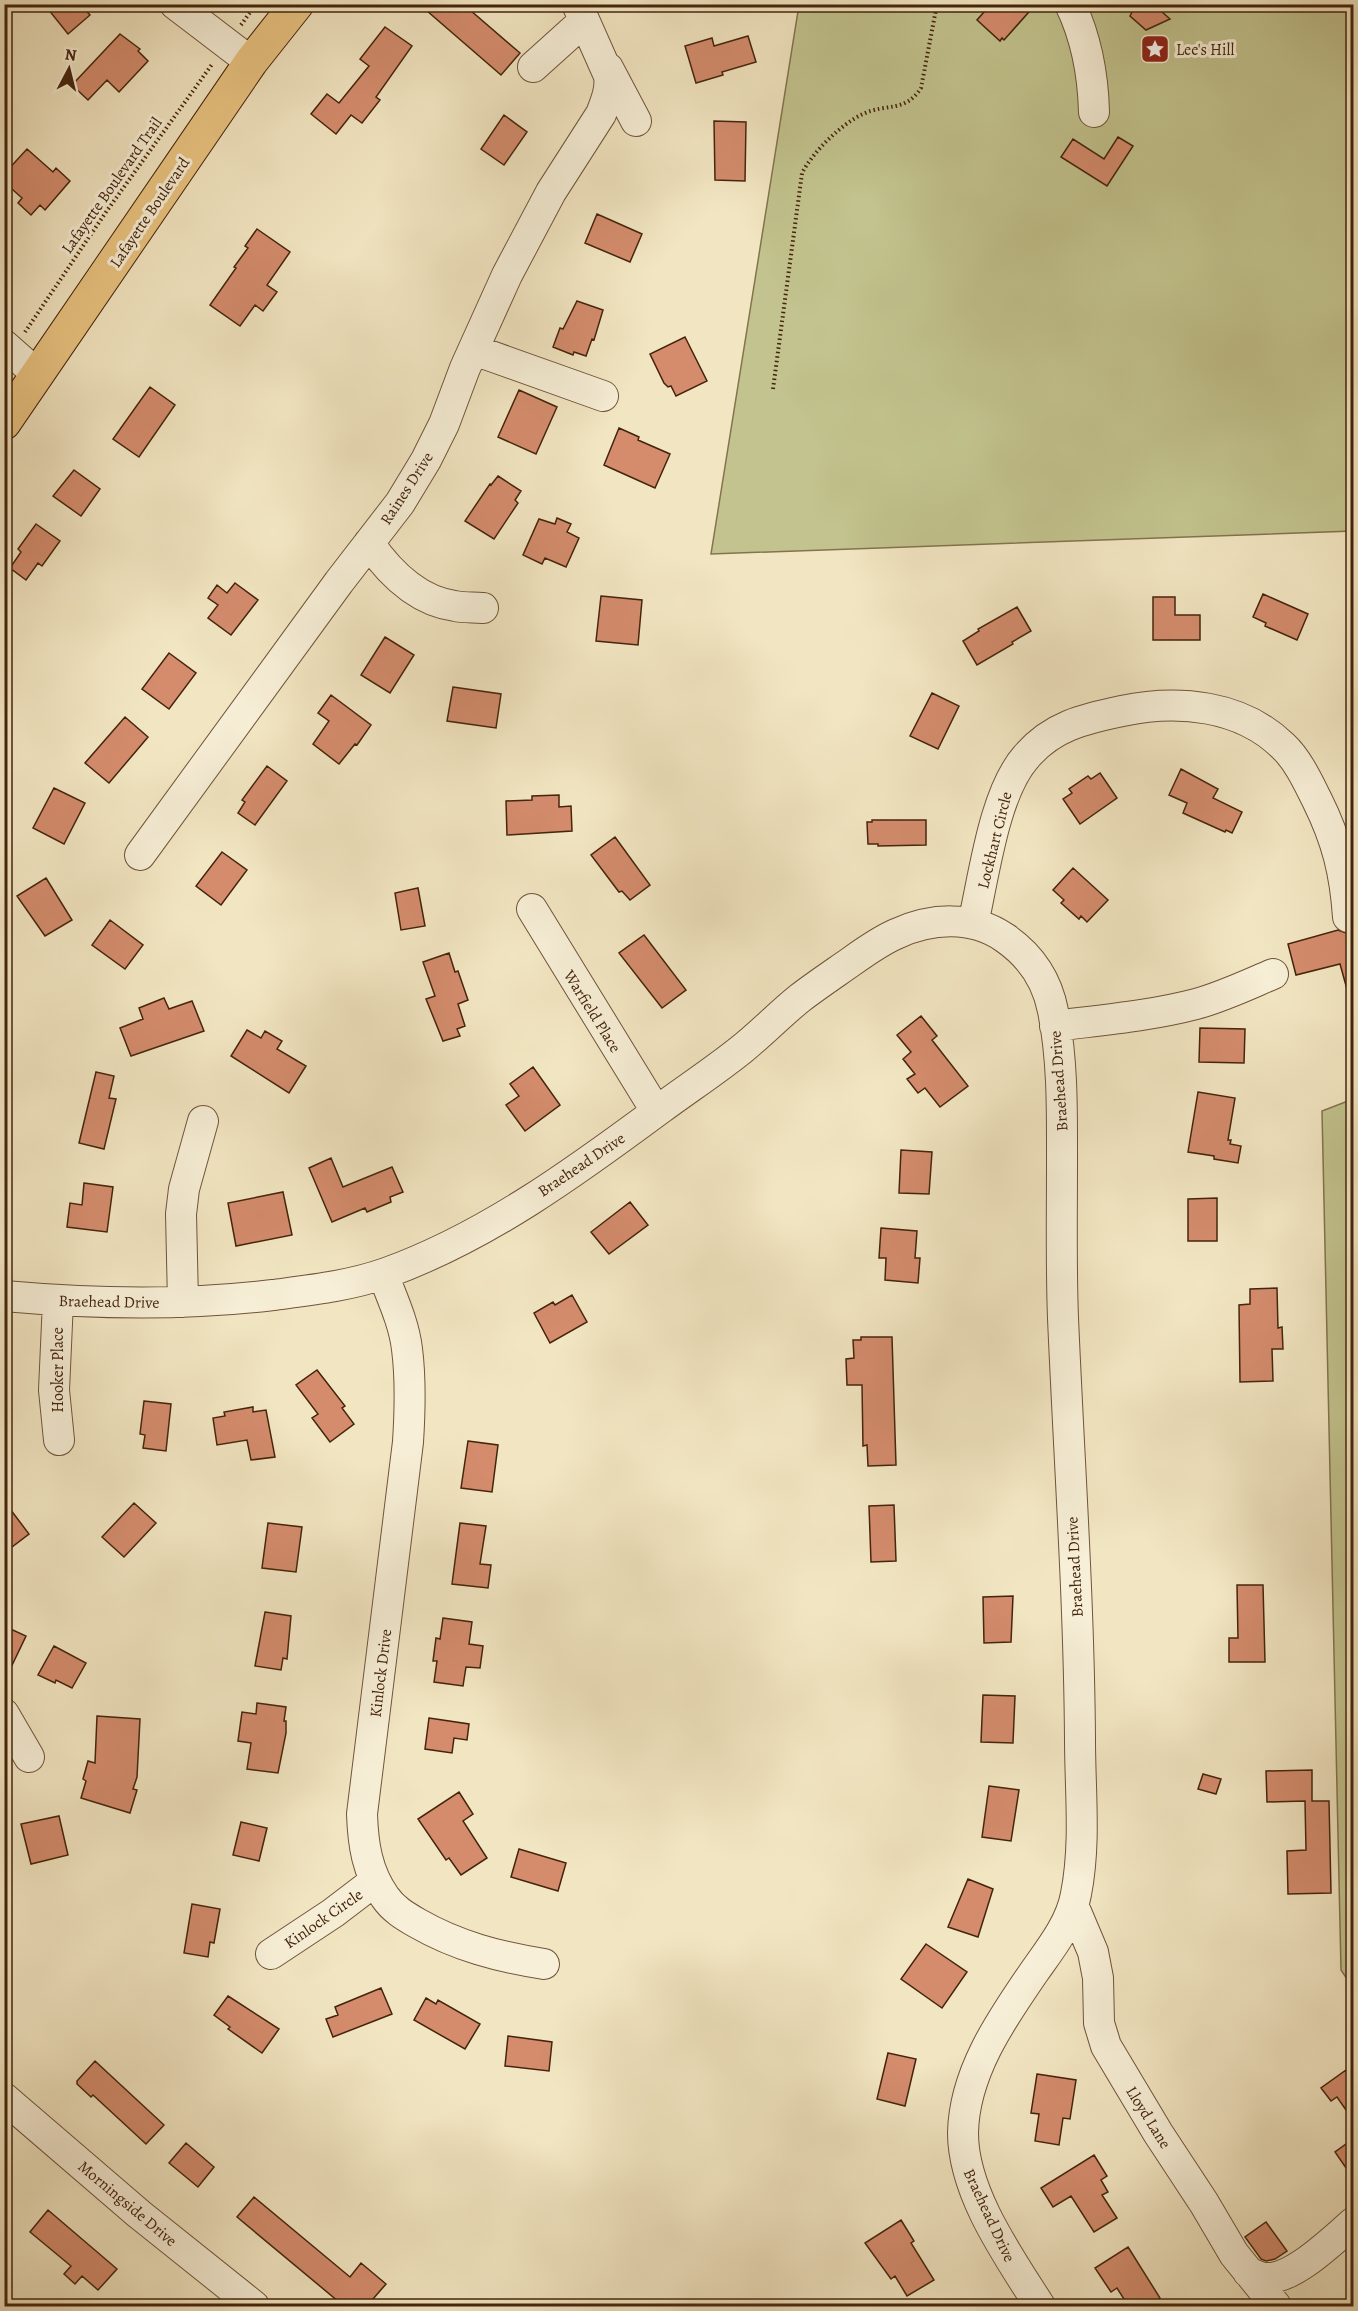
<svg xmlns="http://www.w3.org/2000/svg" width="1358" height="2311" viewBox="0 0 1358 2311" font-family="Alegreya,serif">
  <style>
    .green { fill: #c2c38e; stroke: #83744d; stroke-width: 1.5 }
    .building { fill: #d48c6d; stroke: #44240c; stroke-width: 1.5 }
    .lines { fill: none; stroke-linecap: round; stroke-linejoin: round }
    .minor-casing { stroke: #70543a; stroke-width: 32 }
    .major-casing { stroke: #44240c; stroke-width: 35 }
    .path { stroke: #44240c; stroke-width: 4; stroke-dasharray: 1.5 3; stroke-linecap: butt }
    .minor { stroke: #f7efd7; stroke-width: 30 }
    .major { stroke: #e9c381; stroke-width: 33 }
    .labels { text-anchor: middle; stroke-width: 6; stroke-linejoin: round; paint-order: stroke }
    .poi-label { font-size: 16px; fill: #44240c; stroke: #f7efd7; text-anchor: start }
    .street-label { font-size: 16px; fill: #44240c; stroke: #f7efd7 }
  </style>
  <rect width="100%" height="100%" fill="#f2e6c2"/>
  <filter id="stains"><feTurbulence type="fractalNoise" baseFrequency=".00333" numOctaves="4"/><feColorMatrix values="0 0 0 0 .2 0 0 0 0 .09 0 0 0 0 .02 0 0 0 .5 -.17"/></filter>
  <radialGradient id="worn" r=".72"><stop offset=".6" stop-color="#630" stop-opacity="0"/><stop offset="1" stop-color="#630" stop-opacity=".3"/></radialGradient>
  <path class="green" d="M799,5h554v526l-642,23z
    M1353,1099h1l-1,889 -12,-18 -19,-859z"/>
  <path class="building" d="M44,4h36l10,11 -22,19z
    M419,4h44l57,49 -19,22z
    M991,4h45l-32,36 -2,-2 -2,3 -23,-21z
    M1136,4h17l17,15 -24,11 -16,-14z
    M385,27l27,19 -36,51 4,3 -18,23 -11,-8 -15,19 -25,-20 16,-20 12,9 30,-37 -9,-7z
    M120,34l20,15 -2,2 10,10 -29,31 -12,-12 -19,20 -16,-15z
    M748,36l8,26 -34,10 1,3 -27,8 -11,-37 27,-8 2,8z
    M504,115l23,17 -23,33 -23,-16z
    M714,121l32,1 -1,59 -30,-1z
    M1118,137l15,9 -26,40 -46,-29 12,-18 31,20z
    M27,149l26,23 3,-4 14,13 -25,29 -5,-5 -9,10 -13,-12 4,-5 -18,-16v-8z
    M597,214l45,20 -12,28 -45,-19z
    M257,229l33,23 -23,33 10,7 -14,19 -8,-6 -15,21 -30,-21 26,-37 -2,-1 14,-19 -3,-2z
    M577,301l26,9 -9,30 -2,-1 -6,17 -12,-4 -1,3 -20,-8 7,-19 3,1z
    M685,337l22,44 -31,15 -5,-10 -3,1 -4,-4 -14,-29z
    M150,387l25,18 -36,52 -26,-18z
    M519,390l38,17 -21,47 -38,-17z
    M619,428l20,9 -1,3 32,14 -15,34 -51,-23z
    M74,470l26,19 -19,27 -28,-20z
    M498,476l23,15 -6,9 3,3 -24,36 -29,-18 25,-37 1,1z
    M557,518l14,6 -4,8 12,6 -13,29 -21,-9 -3,6 -19,-9 16,-36 16,5z
    M36,524l24,17 -18,25 -4,-3 -12,17 -16,-12 11,-16 -3,-3z
    M235,583l23,17 -27,35 -23,-17 10,-13 -10,-7 9,-13 10,8z
    M1263,594l45,20 -11,26 -32,-14 1,-3 -13,-6z
    M601,596l41,4 -4,45 -42,-4z
    M1153,597h22v18h25v25h-47z
    M1017,607l14,24 -19,11 1,2 -36,21 -14,-24 16,-10 -1,-2z
    M385,637l29,18 -24,38 -29,-18z
    M169,653l27,20 -27,36 -27,-20z
    M453,687l48,7 -5,34 -49,-7z
    M932,693l27,13 -21,43 -28,-13z
    M331,695l40,30 -14,20 -2,-1 -16,20 -26,-20 16,-23 -11,-8z
    M125,717l23,20 -39,46 -24,-20z
    M267,766l20,15 -32,44 -17,-12 7,-11 -3,-2z
    M1181,769l37,20 -5,9 29,14 -10,21 -6,-3 -1,2 -42,-19 4,-10 -18,-8z
    M1100,773l17,25 -37,26 -17,-25 9,-6 -3,-4 19,-13 3,3z
    M54,788l31,15 -21,41 -31,-16z
    M559,795v12l12,-1 1,25 -65,4 -1,-34 26,-1v-4z
    M872,820h54v25l-48,1v-2h-10l-1,-22h5z
    M615,837l35,48 -20,15 -8,-9 -3,1 -28,-37z
    M222,852l25,18 -26,35 -25,-19z
    M1073,868l35,32 -21,22 -6,-6 -2,3 -18,-16 3,-3 -11,-10z
    M46,878l26,42 -27,16 -28,-40z
    M418,888l7,38 -24,4 -6,-37z
    M110,920l33,25 -18,24 -33,-24z
    M1338,930l11,4 4,-1v59l-5,1 -8,-29 -44,11 -8,-31z
    M644,935l42,55 -24,18 -43,-55z
    M449,953l6,19 3,-1 10,29 -10,4 7,22 -8,3 3,7 -17,5 -17,-42 9,-3 -12,-34z
    M164,998l5,11 23,-8 12,30 -73,25 -11,-28 23,-9 -4,-11z
    M921,1016l16,20 -5,4 36,46 -28,21 -15,-19 -7,5 -11,-14 8,-5 -12,-15 8,-7 -14,-17z
    M1200,1028l45,1 -1,34 -45,-1z
    M247,1030l14,8 4,-7 17,10 -5,8 29,17 -17,27 -58,-37z
    M533,1067l27,38 -35,26 -19,-26 13,-9 -9,-12z
    M96,1072l18,4 -5,22 7,1 -12,50 -25,-6z
    M1198,1092l37,6 -7,42h3l-1,4 11,2 -3,17 -24,-4v-3l-26,-4z
    M901,1150l31,2 -3,42 -30,-1z
    M331,1158l12,29 49,-20 11,25 -13,5 1,5 -24,10 -2,-4 -33,14 -23,-54z
    M84,1183l29,4 -6,45 -40,-5 3,-24 12,2z
    M283,1192l9,43 -56,11 -8,-43z
    M1217,1198v43h-29v-42z
    M630,1202l18,23 -39,29 -18,-22z
    M881,1228l36,3 -2,27h5l-2,25 -33,-3 1,-22h-7z
    M1277,1288l1,40 4,-1 1,22h-11l1,32 -33,1 -1,-77 11,-1v-15z
    M572,1295l15,27 -37,21 -16,-30 19,-11 2,3z
    M861,1337h31l4,128 -28,1 -1,-21 -4,1 -1,-61h-15l-1,-26 8,-1 -1,-18h8z
    M317,1370l28,36 -3,2 12,16 -24,18 -18,-24 6,-4 -22,-29z
    M144,1401l27,3 -5,47 -23,-3 2,-13 -5,-1z
    M253,1407v5l13,-2 9,47 -24,3 -4,-20 -30,5 -4,-27 12,-2 -1,-4z
    M468,1441l30,4 -6,47 -31,-4z
    M4,1501l25,33 -25,19z
    M134,1503l22,20 -32,34 -22,-20z
    M894,1505l2,56 -25,1 -2,-56z
    M268,1523l34,4 -6,45 -34,-4z
    M460,1523l26,3 -6,38 11,1 -3,23 -36,-4z
    M1237,1585h26l2,77h-36v-24h9z
    M1013,1596l-2,46 -27,1 -1,-46z
    M265,1612l26,4 -4,43 -4,-1 -2,12 -26,-4z
    M443,1618l29,4 -3,22 14,2 -3,22 -14,-1 -3,19 -29,-4 3,-21h-4l3,-23 4,1z
    M4,1626l22,10 -22,46z
    M54,1646l32,17 -14,25 -16,-8 -1,3 -17,-8z
    M983,1695l32,1 -2,47 -32,-1z
    M257,1703l29,4 -2,14h2v12l-8,40 -31,-4 4,-26 -13,-2 4,-29 14,2z
    M97,1716l43,3 -3,58 -4,12 4,1 -7,23 -49,-15 5,-17 -3,-2 5,-18 7,2z
    M429,1718l40,6 -2,16 -13,-2 -2,15 -27,-4z
    M1312,1770v31h17l2,92 -43,1 -1,-43 19,-1 -1,-49 -38,1 -1,-31z
    M1203,1774l18,5 -5,15 -18,-5z
    M989,1786l30,4 -8,51 -29,-4z
    M459,1792l14,22 -10,7 24,37 -26,17 -12,-17 -3,2 -28,-41z
    M59,1816l9,39 -37,9 -10,-40z
    M241,1822l26,6 -8,33 -26,-6z
    M519,1849l47,14 -8,28 -47,-14z
    M968,1879l25,10 -15,48 -30,-10z
    M192,1904l28,5 -6,34 -4,-1 -2,15 -24,-4z
    M926,1944l41,28 -25,36 -41,-29z
    M381,1988l11,26 -59,23 -7,-18 12,-4 -3,-8z
    M228,1996l51,33 -17,24 -34,-24 2,-2 -16,-12z
    M426,1998l10,6 2,-4 42,24 -15,25 -51,-29z
    M508,2036l44,6 -3,29 -44,-5z
    M888,2053l28,6 -11,47 -28,-7z
    M95,2061l69,64 -18,19 -53,-49 -2,2 -14,-13v-3z
    M1346,2070l7,10v40l-16,-23 -6,4 -10,-13z
    M1037,2074l39,6 -6,39 -7,-1 -4,27 -24,-4 4,-27 -8,-1z
    M1353,2139v39l-18,-26z
    M186,2143l28,24 -16,20 -29,-24z
    M1094,2155l13,21 -6,4 7,12 -6,3 15,23 -23,14 -23,-36 -18,11 -12,-19z
    M254,2197l96,80 11,-14 25,21 -20,23h-21l-108,-90z
    M48,2210l69,59 -19,21 -16,-14 -7,8 -11,-10 7,-8 -41,-34z
    M901,2220l13,21 -3,2 23,37 -27,16 -12,-20 -4,3 -26,-36z
    M1266,2222l21,29 -12,8 -9,2 -5,-2 -16,-22z
    M1128,2247l32,51 -13,9h-18l-12,-19 -6,4 -16,-24z"/>
  <g class="lines">
    <g class="minor-casing">
      <path id="minor" d="M175,4l76,58
        M1070,4c17,35 23,70 24,108
        M533,67l51,-46
        M608,68l28,53
        M4,345l34,30
        M474,350l129,46
        M369,543c20,29 49,58 86,63 9,2 19,1 28,2
        M140,855l199,-273 61,-79 26,-43 18,-36 21,-56 42,-93 44,-83 50,-78c5,-13 10,-25 8,-38l-32,-72
        M532,909l124,202
        M973,924c11,-48 21,-131 53,-167 26,-31 58,-38 96,-46 56,-12 119,-6 161,35 15,14 25,36 34,54 20,40 28,73 31,117
        M1055,1026c47,-6 95,-10 141,-22 26,-7 51,-19 77,-30
        M383,1274c9,24 21,49 24,75 4,31 3,62 1,93l-46,372c1,30 5,58 23,83 8,12 20,19 32,26 40,23 82,34 127,41
        M4,1296c90,8 179,10 269,-1 38,-5 76,-9 113,-22 100,-36 189,-101 274,-164 27,-20 56,-39 82,-60 20,-16 38,-35 58,-51 17,-13 35,-25 52,-37 14,-10 28,-20 44,-27 35,-16 76,-19 109,4 26,18 42,42 48,73 10,50 9,102 9,153 0,52 -1,103 1,154 6,141 16,281 17,422 0,51 6,103 -4,154 -5,29 -25,54 -42,78 -33,48 -70,101 -71,161 0,60 46,124 77,173
        M58,1301l-4,89 5,50
        M183,1302l-2,-88 3,-25 19,-68
        M4,1714l25,43
        M1074,1907l19,45 5,26 1,45 7,23 52,87 46,70 30,51 42,52
        M271,1954l62,-41 42,-32
        M4,2098l135,116 115,92
        M1248,2272c5,2 12,6 18,6 27,2 68,-39 88,-56"/>
    </g>
    <g class="major-casing">
      <path id="major" d="M4,423l247,-361 46,-58"/>
    </g>
    <path class="path" d="M332,4l4,3
      M241,25l15,-21
      M25,332l81,-120 107,-149
      M773,389l29,-216c11,-21 39,-49 61,-59 23,-11 42,-1 58,-26l16,-84"/>
    <use href="#minor" class="minor"/>
    <use href="#major" class="major"/>
  </g>
  <defs>
    <g id="sight-square" transform="scale(1.5)"><rect x="-9" y="-9" width="18" height="18" rx="4" fill="#8f2418" stroke="#f7efd7"/><path d="M0-6L1.8-2.2L6-1.7L2.9 1.2L3.7 5.4L0 3.3L-3.7 5.4L-2.9 1.2L-6-1.7L-1.8-2.2Z" fill="#fff"/></g>
  </defs>
  <g fill-rule="evenodd">
    <use href="#sight-square" x="1155" y="49"/>
  </g>
  <g class="labels">
    <g class="poi-label">
      <text x="1176" y="55">Lee's Hill</text>
    </g>
    <g class="street-label">
      <text transform="translate(111 185) rotate(-55)" y="6">Lafayette Boulevard Trail</text>
      <text transform="translate(149 212) rotate(-56)" y="6">Lafayette Boulevard</text>
      <text transform="translate(406 488) rotate(-57)" y="6">Raines Drive</text>
      <text transform="translate(994 840) rotate(-76)" y="6">Lockhart Circle</text>
      <text transform="translate(593 1011) rotate(58)" y="6">Warfield Place</text>
      <text transform="translate(1058 1081) rotate(-94)" y="6">Braehead Drive</text>
      <text transform="translate(581 1164) rotate(-34)" y="6">Braehead Drive</text>
      <text transform="translate(109 1301) rotate(1)" y="6">Braehead Drive</text>
      <text transform="translate(57 1370) rotate(-90)" y="6">Hooker Place</text>
      <text transform="translate(1074 1567) rotate(-93)" y="6">Braehead Drive</text>
      <text transform="translate(380 1673) rotate(-83)" y="6">Kinlock Drive</text>
      <text transform="translate(323 1918) rotate(-35)" y="6">Kinlock Circle</text>
      <text transform="translate(1149 2117) rotate(58)" y="6">Lloyd Lane</text>
      <text transform="translate(128 2203) rotate(40)" y="6">Morningside Drive</text>
      <text transform="translate(990 2215) rotate(65)" y="6">Braehead Drive</text>
    </g>
  </g>
  <rect width="1358" height="2311" fill="none" stroke="#f2e6c2" stroke-width="24"/>
  <rect x="6" y="6" width="1346" height="2299" fill="none" stroke="#44240c" stroke-width="3"/>
  <rect x="12" y="12" width="1334" height="2287" fill="none" stroke="#44240c" stroke-width="1.5"/>
  <g transform="translate(69 69) rotate(7)" stroke="#f7efd7" stroke-width="4.5" paint-order="stroke">
  <path d="M0-4.5L10 22L0 15L-10 22Z" fill="#44240c"/>
  <text y="-9" font-size="16" font-weight="bold" text-anchor="middle" fill="#44240c">N</text>
  </g>
  <rect width="100%" height="100%" filter="url(#stains)"/>
  <rect width="100%" height="100%" fill="url(#worn)"/>
</svg>
